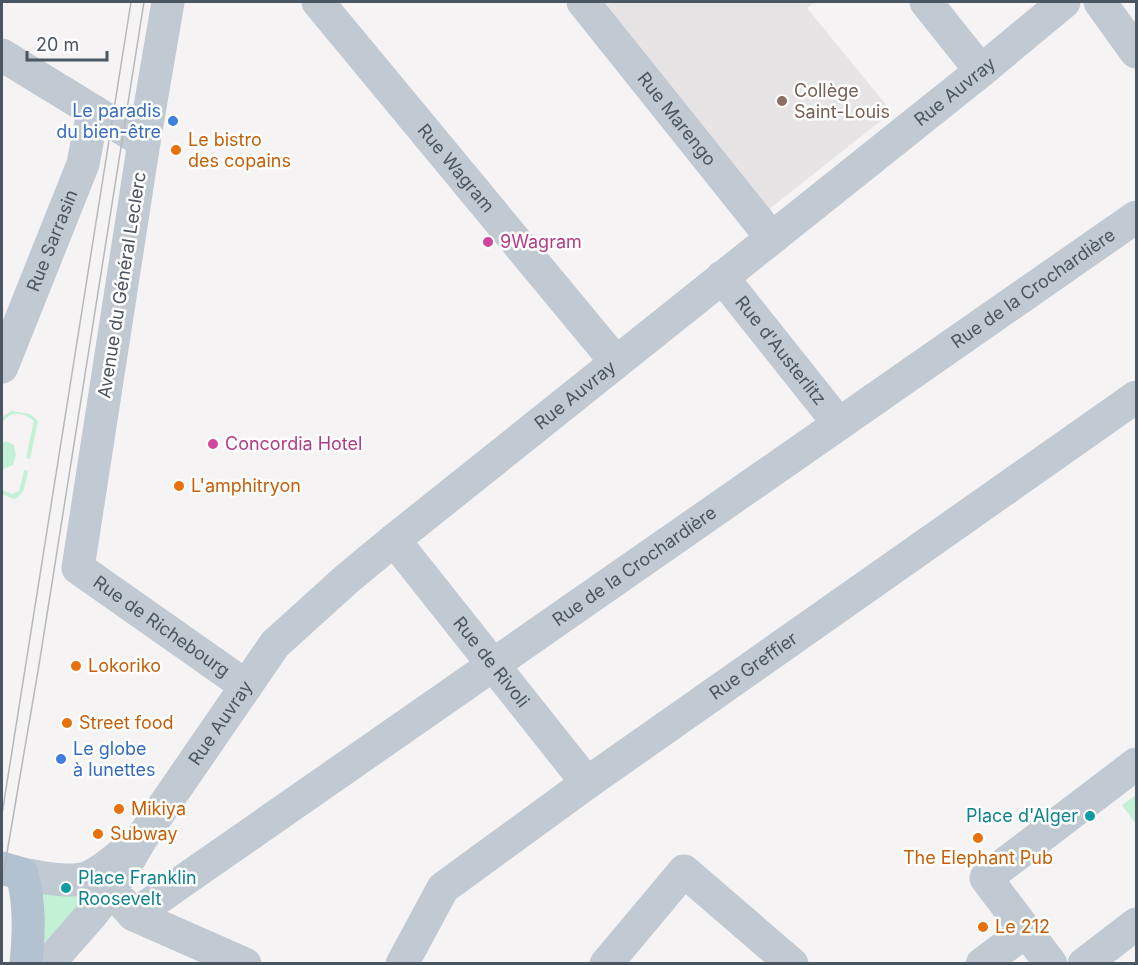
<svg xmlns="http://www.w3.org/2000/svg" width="1138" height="965" viewBox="0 0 1138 965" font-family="Inter,sans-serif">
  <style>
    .education { fill: #e6e4e5 }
    .green { fill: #c3f1d5 }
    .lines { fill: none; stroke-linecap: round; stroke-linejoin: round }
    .minor { stroke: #c1cad2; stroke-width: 33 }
    .major { stroke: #b3c2d1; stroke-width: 33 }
    .tram { stroke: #b5b8bd; stroke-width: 1.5 }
    .education-dot { fill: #8d6e63; stroke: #fff; stroke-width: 2 }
    .shop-dot { fill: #3f7fe0; stroke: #fff; stroke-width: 2 }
    .food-dot { fill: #e8710a; stroke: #fff; stroke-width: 2 }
    .hotel-dot { fill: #d1479c; stroke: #fff; stroke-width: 2 }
    .culture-dot { fill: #0f9aa8; stroke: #fff; stroke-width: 2 }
    .labels { text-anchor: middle; stroke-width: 5; stroke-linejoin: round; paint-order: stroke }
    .education-label { font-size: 18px; fill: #785e54; stroke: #fff; text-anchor: start }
    .street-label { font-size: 18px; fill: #4a5661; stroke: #fff }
    .shop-label { font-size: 18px; fill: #366cbe; stroke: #fff; text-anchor: end }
    .food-label { font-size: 18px; fill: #c56008; stroke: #fff; text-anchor: start }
    .hotel-label { font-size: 18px; fill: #b23c85; stroke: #fff; text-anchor: start }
    .culture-label { font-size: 18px; fill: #0d838f; stroke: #fff; text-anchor: end }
  </style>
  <rect width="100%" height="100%" fill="#f5f3f3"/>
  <path class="education" d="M601,2h214l-8,6 85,104 -124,98z"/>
  <path class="green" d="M12,411l18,3 8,7 -8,38 -4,-1 8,-37c-11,-9 -25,-11 -32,3v-7z
    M6,441l8,4 2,10 -3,10 -10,4 -1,-26z
    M24,470l4,1c-3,12 -2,24 -15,28l-11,-5v-4l10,4 7,-3z
    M1136,795v29l-14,-19z
    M111,875l-74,85 -1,-74z"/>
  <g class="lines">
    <g class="minor">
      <path id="s1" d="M168,2l-24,140 -66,426 168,118"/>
      <path id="s2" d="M318,2l298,360"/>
      <path id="s3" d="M583,2l188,235"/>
      <path d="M926,2l55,69"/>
      <path d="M1100,2l36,50"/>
      <path d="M2,55l142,87"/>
      <path id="s4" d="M722,277l117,147"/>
      <path id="s5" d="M2,367l81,-203 10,-53"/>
      <path id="s6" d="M394,540l193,243"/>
      <path d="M22,874c20,3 47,10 67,3 14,-6 27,-18 39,-28"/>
      <path d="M122,902l12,13 111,49"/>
      <path id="s7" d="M134,915l1002,-698"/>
      <path id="s8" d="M48,964l44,-50 20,-26 29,-49 134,-195 73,-66 46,-38 587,-469 83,-69"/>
      <path id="s9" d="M402,964l41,-76 144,-105 549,-386"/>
      <path d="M606,964l78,-93 108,93"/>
      <path d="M982,964l44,-33"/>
      <path d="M1051,964l-65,-86 150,-114"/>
      <path d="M1084,964l52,-40"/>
    </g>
    <path class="major" d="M2,868l20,6c8,30 7,58 4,90"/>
    <path class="tram" d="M2,814l129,-812
      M2,882l37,-217 105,-663"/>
  </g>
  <circle class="education-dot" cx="782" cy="101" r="6"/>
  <g class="shop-dot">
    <circle cx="173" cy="121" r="6"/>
    <circle cx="61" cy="759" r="6"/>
  </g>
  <g class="food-dot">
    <circle cx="176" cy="150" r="6"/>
    <circle cx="179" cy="486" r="6"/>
    <circle cx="76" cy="666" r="6"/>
    <circle cx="67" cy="723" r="6"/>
    <circle cx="119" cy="809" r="6"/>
    <circle cx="98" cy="834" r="6"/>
    <circle cx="978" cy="838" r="6"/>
    <circle cx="983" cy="927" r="6"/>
  </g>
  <g class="hotel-dot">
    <circle cx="488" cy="242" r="6"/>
    <circle cx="213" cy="444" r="6"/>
  </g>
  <g class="culture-dot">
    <circle cx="1090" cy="816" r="6"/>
    <circle cx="66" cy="888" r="6"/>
  </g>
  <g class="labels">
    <g class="education-label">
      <text x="794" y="97">Collège<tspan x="794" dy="21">Saint-Louis</tspan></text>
    </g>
    <g class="street-label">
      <text dy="6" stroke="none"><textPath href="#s8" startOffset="1269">Rue Auvray</textPath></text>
      <text dy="6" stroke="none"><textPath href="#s3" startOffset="150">Rue Marengo</textPath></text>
      <text dy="6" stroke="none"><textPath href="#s2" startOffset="216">Rue Wagram</textPath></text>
      <text dy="6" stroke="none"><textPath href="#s5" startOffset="136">Rue Sarrasin</textPath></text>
      <text transform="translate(122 285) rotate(-81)" y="6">Avenue du Général Leclerc</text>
      <text dy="6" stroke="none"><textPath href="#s7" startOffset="1096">Rue de la Crochardière</textPath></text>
      <text dy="6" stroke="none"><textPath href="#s4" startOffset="94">Rue d'Austerlitz</textPath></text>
      <text dy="6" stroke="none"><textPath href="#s8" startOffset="783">Rue Auvray</textPath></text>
      <text dy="6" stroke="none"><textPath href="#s7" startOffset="610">Rue de la Crochardière</textPath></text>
      <text dy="6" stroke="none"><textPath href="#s1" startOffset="675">Rue de Richebourg</textPath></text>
      <text dy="6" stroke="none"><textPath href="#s6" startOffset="156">Rue de Rivoli</textPath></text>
      <text dy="6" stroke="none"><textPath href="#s9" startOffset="468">Rue Greffier</textPath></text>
      <text dy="6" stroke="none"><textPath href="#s8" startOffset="297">Rue Auvray</textPath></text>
    </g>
    <g class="shop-label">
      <text x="161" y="117">Le paradis<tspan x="161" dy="21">du bien-être</tspan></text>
      <text x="73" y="755" text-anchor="start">Le globe<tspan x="73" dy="21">à lunettes</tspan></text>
    </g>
    <g class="food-label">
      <text x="188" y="146">Le bistro<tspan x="188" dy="21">des copains</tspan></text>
      <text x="191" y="492">L'amphitryon</text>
      <text x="88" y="672">Lokoriko</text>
      <text x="79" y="729">Street food</text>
      <text x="131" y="815">Mikiya</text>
      <text x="110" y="840">Subway</text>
      <text x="978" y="864" text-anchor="middle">The Elephant Pub</text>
      <text x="995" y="933">Le 212</text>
    </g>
    <g class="hotel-label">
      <text x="500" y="248">9Wagram</text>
      <text x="225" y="450">Concordia Hotel</text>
    </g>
    <g class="culture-label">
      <text x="1078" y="822">Place d'Alger</text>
      <text x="78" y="884" text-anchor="start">Place Franklin<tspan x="78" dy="21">Roosevelt</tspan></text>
    </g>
  </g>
  <rect width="1138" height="965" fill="none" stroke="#4a5661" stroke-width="6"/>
  <path d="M27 51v9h80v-9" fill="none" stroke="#4a5661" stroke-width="3"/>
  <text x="36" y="51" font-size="18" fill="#4a5661" stroke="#ffffff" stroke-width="4.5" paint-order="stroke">20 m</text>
</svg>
